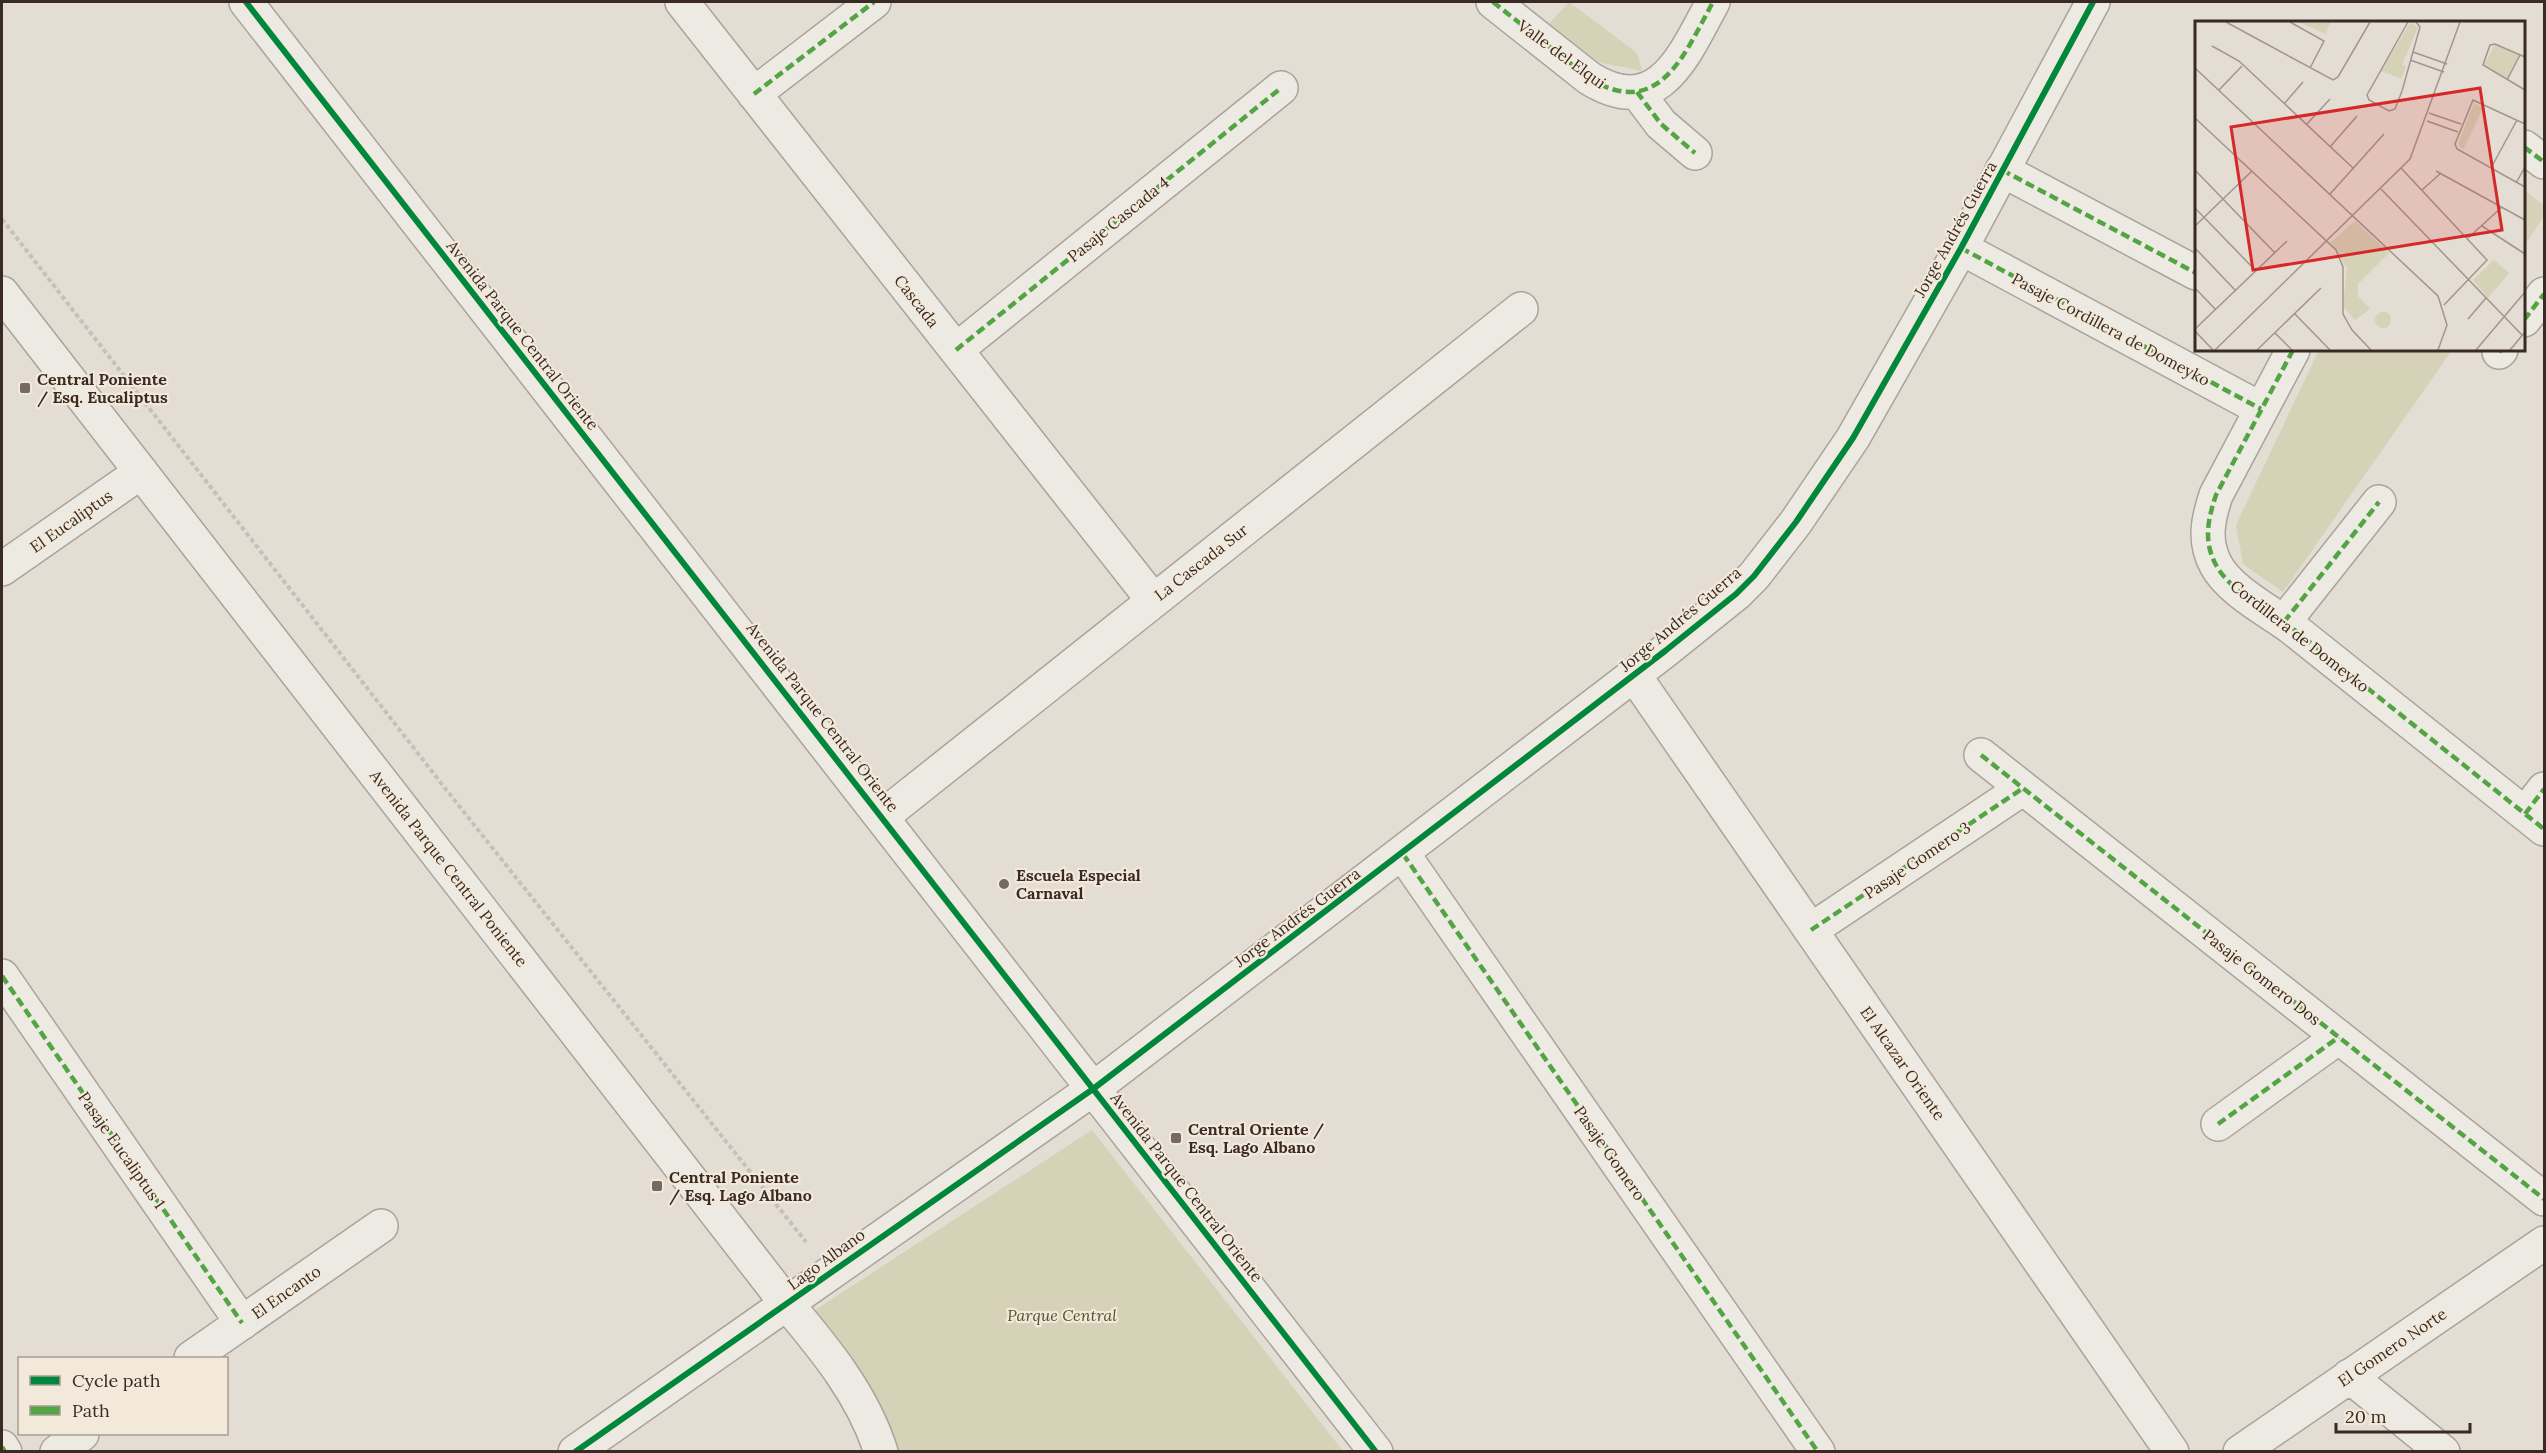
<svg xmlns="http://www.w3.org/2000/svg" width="2546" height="1453" viewBox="0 0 2546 1453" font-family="Lora,serif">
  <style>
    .green { fill: #d5d2b7 }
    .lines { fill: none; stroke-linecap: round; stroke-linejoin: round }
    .minor-casing { stroke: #aaa39b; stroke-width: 36 }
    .tertiary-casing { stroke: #aaa39b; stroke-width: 36 }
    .path { stroke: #c5c0ba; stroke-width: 4; stroke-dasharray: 4.5 3; stroke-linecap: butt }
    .minor { stroke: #ede9e3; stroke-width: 33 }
    .tertiary { stroke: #ede9e3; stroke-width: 33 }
    .quiet { stroke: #53a442; stroke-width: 4.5; stroke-dasharray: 9 4.5; stroke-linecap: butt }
    .cycleway-casing { stroke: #f3e9db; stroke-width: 10 }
    .cycleway { stroke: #00873e; stroke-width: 6 }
    .poi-dot { fill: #756961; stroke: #f3e9db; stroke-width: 2 }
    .labels { text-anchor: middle; stroke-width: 4.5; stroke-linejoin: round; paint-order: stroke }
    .street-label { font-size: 16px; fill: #392b23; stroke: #f3e9db }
    .poi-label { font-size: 16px; font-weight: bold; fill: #392b23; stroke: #f3e9db; text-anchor: start }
    .park-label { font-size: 16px; font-style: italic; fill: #4e542b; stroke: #f3e9db }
    .inset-road { fill: none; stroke: #a0968d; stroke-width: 1.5 }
    .view { fill: #d62828; fill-opacity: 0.15; stroke: #d62828; stroke-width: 3 }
    .inset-edge { fill: none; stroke: #392b23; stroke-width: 3 }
  </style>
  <rect width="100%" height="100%" fill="#e4ddd3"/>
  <path class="green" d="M1569,2l68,51 5,18 -44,-9 -52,-35z
    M2524,189l20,17v10l-20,30z
    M2319,350h133l-169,242 -40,-28 -7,-39z
    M1092,1130l251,321h-452l-79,-139z"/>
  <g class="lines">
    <g class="minor-casing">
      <path id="minor" d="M682,2l471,598
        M1493,2l96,76c70,44 96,-25 124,-76
        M1637,92l24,32 34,29
        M754,94l120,-92
        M2524,147l20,15
        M2002,170l194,103
        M1961,248l300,161
        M2524,320l20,-26
        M956,350l325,-262
        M2293,350l-77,145c-8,24 -13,46 0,70 13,25 53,46 76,63 84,67 168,134 252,201
        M2499,352l2,-2
        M2,569l139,-97
        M2284,622l95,-120
        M1634,675l538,777
        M1981,755l563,444
        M2525,814l19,-25
        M883,816l638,-507
        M1403,854l415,598
        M1811,930l211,-141
        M2,976l240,347
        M2218,1124l121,-87
        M191,1358l190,-132
        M2349,1376l94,76
        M2,1447l3,5
        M57,1452l25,-18
        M575,1452l518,-363 572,-438 71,-57 18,-18 42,-54 57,-84 108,-190 132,-246
        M2240,1452l304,-209"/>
    </g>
    <g class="tertiary-casing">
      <path id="tertiary" d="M246,2l1130,1450
        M2,293l785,1011c38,45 76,91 94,148"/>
    </g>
    <path class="path" d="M2,219l446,573 358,450"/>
    <use href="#minor" class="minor"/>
    <use href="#tertiary" class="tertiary"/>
    <path class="quiet" d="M1493,2l96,76c70,44 96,-25 124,-76
      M1637,92l24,32 34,29
      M754,94l120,-92
      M2524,147l20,15
      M2002,170l194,103
      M1961,248l300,161
      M2524,320l20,-26
      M956,350l325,-262
      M2293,350l-77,145c-8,24 -13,46 0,70 13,25 53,46 76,63 84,67 168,134 252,201
      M2499,352l2,-2
      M2284,622l95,-120
      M1981,755l563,444
      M2525,814l19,-25
      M1403,854l415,598
      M1811,930l211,-141
      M2,976l240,347
      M2218,1124l121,-87
      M2,1447l3,5"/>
    <g class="cycleway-casing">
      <path id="cycleway" d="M246,2l1130,1450
        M575,1452l518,-363 572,-438 71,-57 18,-18 42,-54 57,-84 108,-190 132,-246"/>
    </g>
    <use href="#cycleway" class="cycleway"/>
  </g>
  <g class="poi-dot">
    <rect x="19" y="382" width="12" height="12" rx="3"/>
    <circle cx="1004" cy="884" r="6"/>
    <rect x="1170" y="1132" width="12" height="12" rx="3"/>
    <rect x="651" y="1180" width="12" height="12" rx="3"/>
  </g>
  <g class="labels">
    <g class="street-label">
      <text transform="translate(1562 54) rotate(36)" y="6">Valle del Elqui</text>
      <text transform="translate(1118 219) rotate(-39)" y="6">Pasaje Cascada 4</text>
      <text transform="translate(1955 229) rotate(-61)" y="6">Jorge Andrés Guerra</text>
      <text transform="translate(917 301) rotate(52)" y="6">Cascada</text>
      <text transform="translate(2111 329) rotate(28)" y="6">Pasaje Cordillera de Domeyko</text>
      <text transform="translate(523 335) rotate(52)" y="6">Avenida Parque Central Oriente</text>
      <text transform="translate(71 521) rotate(-35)" y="6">El Eucaliptus</text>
      <text transform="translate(1201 562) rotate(-38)" y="6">La Cascada Sur</text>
      <text transform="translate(1680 619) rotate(-40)" y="6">Jorge Andrés Guerra</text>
      <text transform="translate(2300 636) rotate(38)" y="6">Cordillera de Domeyko</text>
      <text transform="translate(823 717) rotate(52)" y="6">Avenida Parque Central Oriente</text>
      <text transform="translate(1917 860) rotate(-34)" y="6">Pasaje Gomero 3</text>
      <text transform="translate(449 868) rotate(52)" y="6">Avenida Parque Central Poniente</text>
      <text transform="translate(1297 917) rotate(-37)" y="6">Jorge Andrés Guerra</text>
      <text transform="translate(2262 977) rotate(38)" y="6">Pasaje Gomero Dos</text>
      <text transform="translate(1903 1063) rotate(55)" y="6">El Alcazar Oriente</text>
      <text transform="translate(122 1150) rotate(55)" y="6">Pasaje Eucaliptus 1</text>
      <text transform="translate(1610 1153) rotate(55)" y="6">Pasaje Gomero</text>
      <text transform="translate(1187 1187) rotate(52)" y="6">Avenida Parque Central Oriente</text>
      <text transform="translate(826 1259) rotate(-36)" y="6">Lago Albano</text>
      <text transform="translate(286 1292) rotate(-35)" y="6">El Encanto</text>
      <text transform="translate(2392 1347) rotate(-34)" y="6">El Gomero Norte</text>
    </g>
    <g class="poi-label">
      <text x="37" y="385">Central Poniente<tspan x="37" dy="18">/ Esq. Eucaliptus</tspan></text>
      <text x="1016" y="881">Escuela Especial<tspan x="1016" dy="18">Carnaval</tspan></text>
      <text x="1188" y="1135">Central Oriente /<tspan x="1188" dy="18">Esq. Lago Albano</tspan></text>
      <text x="669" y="1183">Central Poniente<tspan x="669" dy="18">/ Esq. Lago Albano</tspan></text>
    </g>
    <g class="park-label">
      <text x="1062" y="1321">Parque Central</text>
    </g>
  </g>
  <g transform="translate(2195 21)">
    <rect width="330" height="330" fill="#e4ddd3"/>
    <path d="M104,1h32l-6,12zM215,2l8,4 -16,38 4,1 -4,13 -21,-8zM300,23l24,11 -12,24 -23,-14zM279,82l9,5 -20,42 -5,-6zM160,200l34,32 -31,31v12l12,13 -15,11 -12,-14 4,-38 -17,-25zM299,239l15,13 -21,25 -15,-18zM180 299a8 8 0 1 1 16 0a8 8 0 1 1-16 0Z" fill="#d5d2b7"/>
    <path class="inset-road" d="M31,1l107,58 5,-3 32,-55M95,1l34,19 -14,27M213,1l-41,73 2,5 20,11 6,-2 7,-18 18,-64 -4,-5M17,25l27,15 114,107M218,31l34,12M330,36l-30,-13 -5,1 -7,20 42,25M215,39l34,12M0,47l243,228 9,29 -9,25M312,59l13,-25M24,69l23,-24M89,83l19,-22M234,92l32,11M0,97l141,132 7,17v47l9,16 19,20M232,100l31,11M330,103l-52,-24 -18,44 2,5 68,38M111,104l24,-26M135,126l27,-31M206,147l86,92 -43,45M296,147l26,-48M0,149l80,83M241,150l89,49M321,162l9,-16M186,168l141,146M227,169l19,-17M135,173l54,-60M0,187l61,63M0,205l57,-55M287,205l43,28M273,217l34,-31M0,227l41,43M0,267l21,22M100,293l35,36M273,298l18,-21M0,308l92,-88M0,310l18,19M80,312l17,17M20,329l195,-191 50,-137M62,329l64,-62M281,329l49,-58M315,329l15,-18"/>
    <path class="view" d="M285,67l22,142 -249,40 -22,-143z"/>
    <rect width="330" height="330" class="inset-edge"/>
  </g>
  <rect width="2546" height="1453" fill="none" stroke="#392b23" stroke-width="6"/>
  <rect x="18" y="1357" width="210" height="78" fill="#f3e9db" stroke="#a99d91" stroke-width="1.5"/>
  <rect x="30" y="1376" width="30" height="9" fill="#00873e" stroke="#a99d91" stroke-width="1.5"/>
  <text x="72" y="1387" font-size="18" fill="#392b23">Cycle path</text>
  <rect x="30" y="1406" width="30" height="9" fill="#53a442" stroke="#a99d91" stroke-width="1.5"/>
  <text x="72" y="1417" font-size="18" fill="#392b23">Path</text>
  <path d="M2336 1423v9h134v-9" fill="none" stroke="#392b23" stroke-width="3"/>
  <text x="2345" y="1423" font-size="18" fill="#392b23" stroke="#f3e9db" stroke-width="4.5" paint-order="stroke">20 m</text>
</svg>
